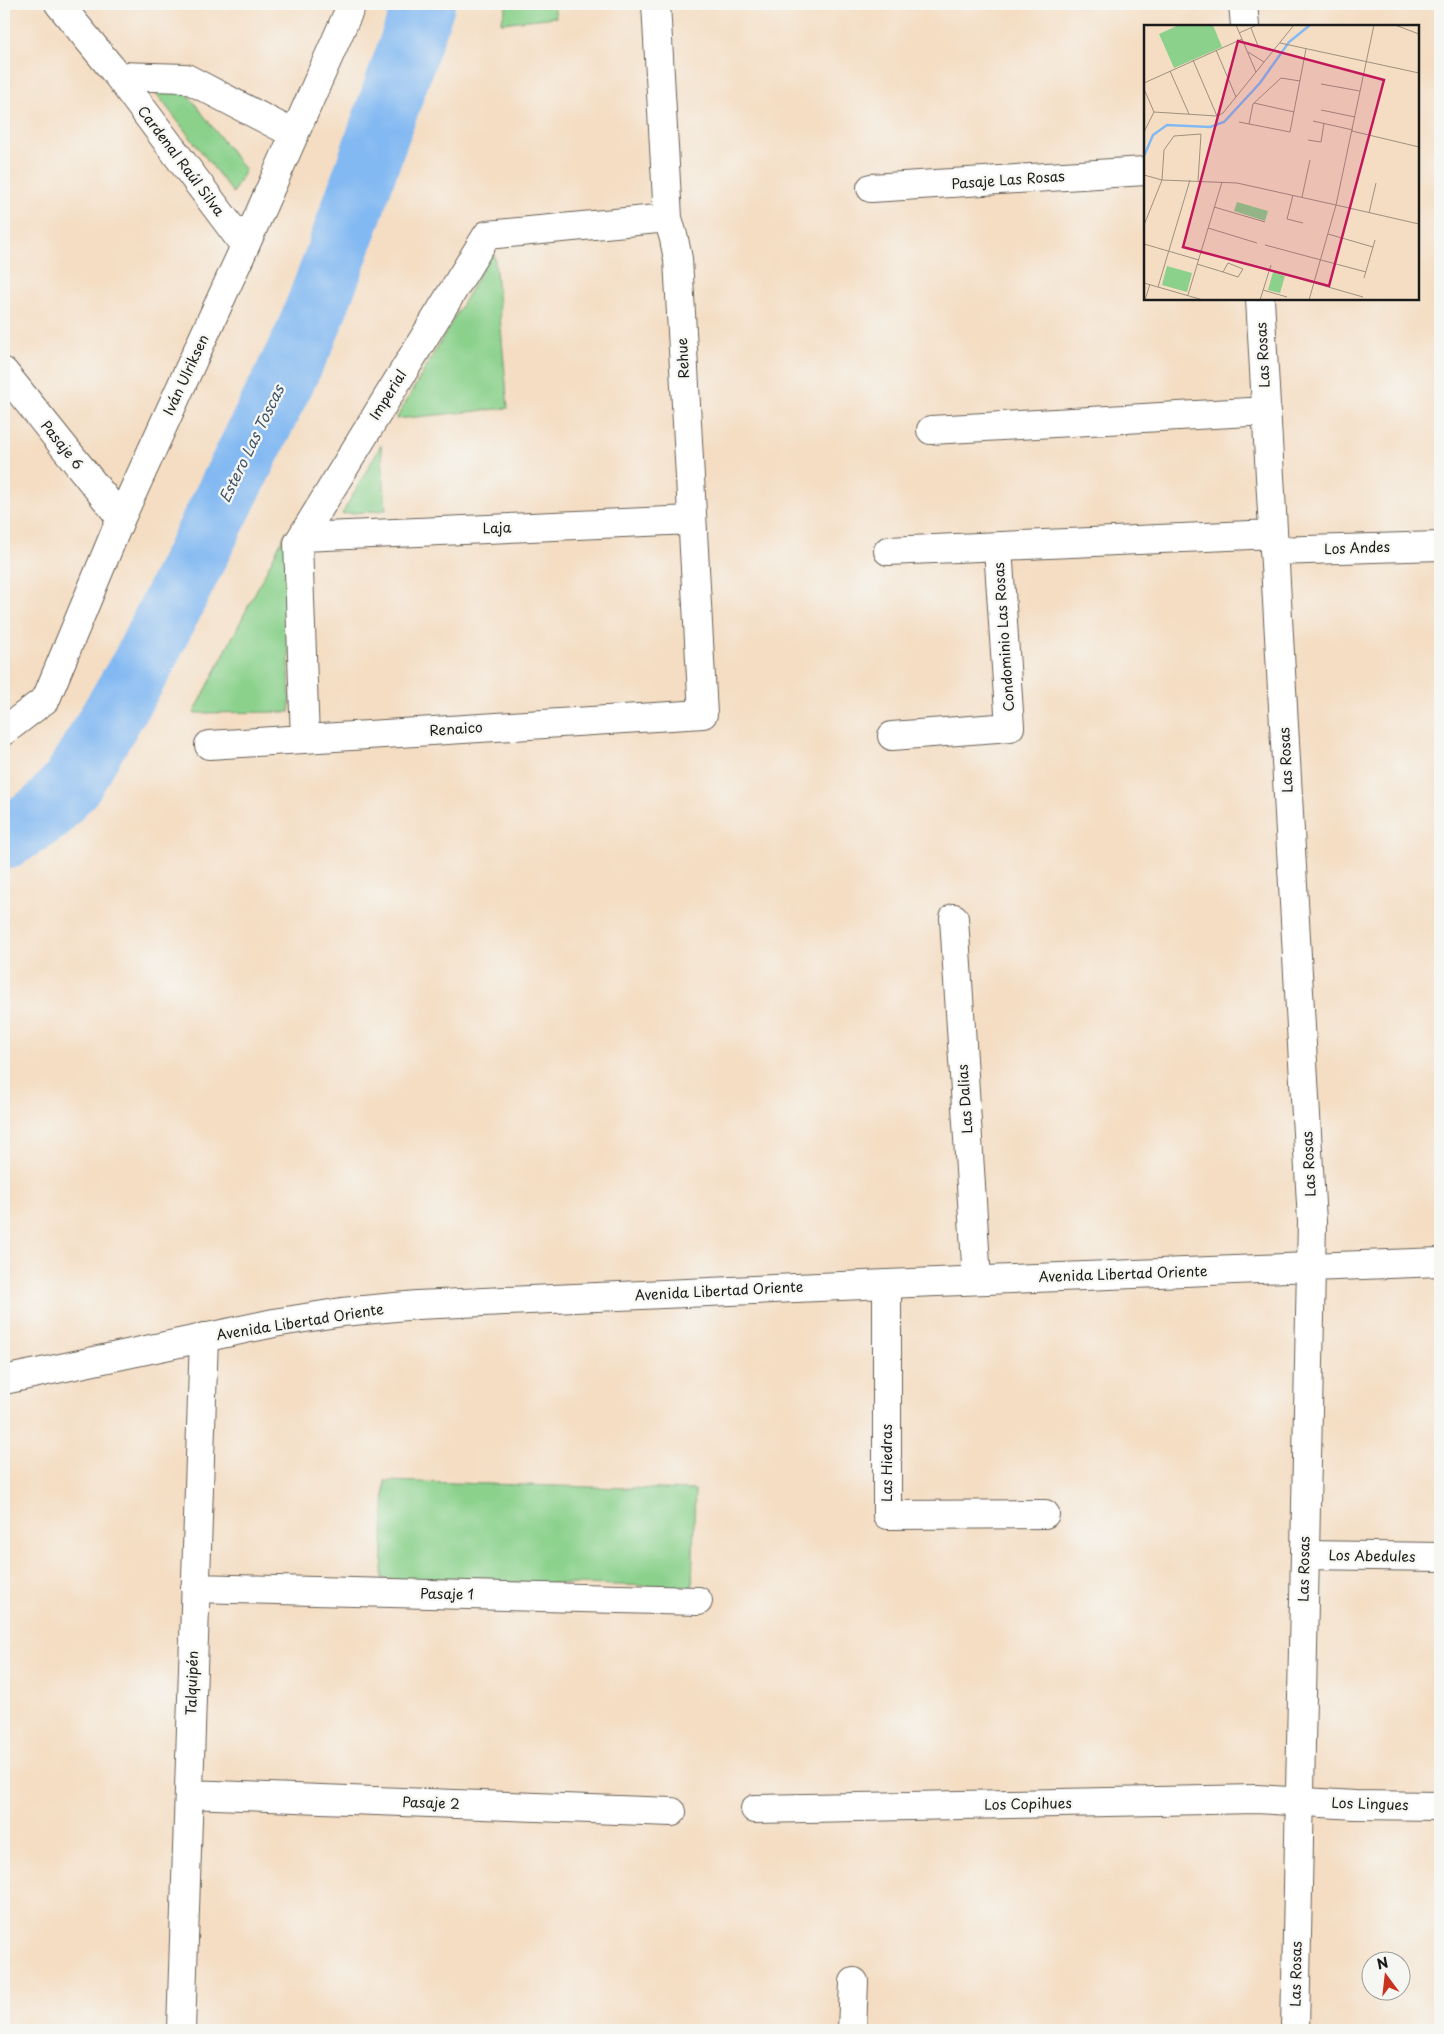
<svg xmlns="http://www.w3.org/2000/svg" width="1444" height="2034" viewBox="0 0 1444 2034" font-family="'Playpen Sans',sans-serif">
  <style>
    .green { fill: #8bd18c; stroke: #547654 }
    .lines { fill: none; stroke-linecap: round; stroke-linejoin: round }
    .river { stroke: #83b9f2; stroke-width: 62 }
    .minor-casing { stroke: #686056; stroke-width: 30 }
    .secondary-casing { stroke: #686056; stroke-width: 30 }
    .minor { stroke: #fff; stroke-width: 28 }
    .secondary { stroke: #fff; stroke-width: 28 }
    .labels { text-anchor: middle; stroke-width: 4.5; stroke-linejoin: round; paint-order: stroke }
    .street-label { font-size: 14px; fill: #1c1c1c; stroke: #f6f6f2 }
    .water-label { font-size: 15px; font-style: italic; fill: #405367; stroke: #f6f6f2 }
    .inset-river { fill: none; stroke: #83b9f2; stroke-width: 2.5 }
    .inset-road { fill: none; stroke: #9e9080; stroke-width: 1 }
    .view { fill: #c2185b; fill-opacity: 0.15; stroke: #c2185b; stroke-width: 2.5 }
    .inset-edge { fill: none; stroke: #1c1c1c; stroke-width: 2.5 }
  </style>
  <rect width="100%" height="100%" fill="#f6f6f2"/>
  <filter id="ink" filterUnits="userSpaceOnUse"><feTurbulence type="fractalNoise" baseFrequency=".02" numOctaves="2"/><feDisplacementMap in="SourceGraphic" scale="10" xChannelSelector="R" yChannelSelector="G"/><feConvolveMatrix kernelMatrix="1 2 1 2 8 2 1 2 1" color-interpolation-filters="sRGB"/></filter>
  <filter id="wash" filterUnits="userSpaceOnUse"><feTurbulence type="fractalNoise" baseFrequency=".0096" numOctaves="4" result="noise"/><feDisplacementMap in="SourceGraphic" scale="20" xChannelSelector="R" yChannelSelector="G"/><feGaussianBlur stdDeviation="1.12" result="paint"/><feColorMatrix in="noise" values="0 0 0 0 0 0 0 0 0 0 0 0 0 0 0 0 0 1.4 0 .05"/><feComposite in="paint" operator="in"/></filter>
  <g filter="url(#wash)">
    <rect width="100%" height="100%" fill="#f4ddc2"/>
    <path class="green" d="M507,4h47l2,13 -55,6z
      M180,84l65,86 -12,23 -77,-100z
      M494,249l14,159 -112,11z
      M381,445l5,65 -44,4z
      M287,530l3,182 -96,1z
      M385,1481l310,9 -3,97 -310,-8z"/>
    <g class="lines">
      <path class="river" d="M4,839l41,-26 27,-30 70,-118 163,-328 27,-70 92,-263"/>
    </g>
  </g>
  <g filter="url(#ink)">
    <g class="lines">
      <g class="minor-casing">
        <path id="minor" d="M59,4l59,72 127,170
          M1243,4l2,22
          M118,76l68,2 108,56
          M871,188l274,-17
          M1260,299l52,923 -1,45 129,-5
          M4,372l117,146
          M931,430l336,-19
          M302,537l390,-17
          M888,551l385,-17
          M1274,551l166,-5
          M4,731l42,-32 75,-181 124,-272 107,-242
          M892,736l118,-9 -12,-179
          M305,739l-7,-196 189,-308 181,-17
          M209,745l494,-31 -25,-455 -4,-20 -6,-21 -12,-214
          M954,918l23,362
          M887,1284v231l158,-1
          M1305,1555l135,2
          M195,1588l503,13
          M189,1794l483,18
          M755,1809l501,-10 99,6 85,1
          M181,2030l23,-693
          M852,2030l2,-48"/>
      </g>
      <g class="secondary-casing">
        <path id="secondary" d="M4,1380l270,-57 68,-11 75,-7 470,-21 424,-17 -16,763"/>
      </g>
      <use href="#minor" class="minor"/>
      <use href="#secondary" class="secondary"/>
    </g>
  </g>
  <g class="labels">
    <g class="street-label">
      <text transform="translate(181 161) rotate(53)" y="5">Cardenal Raúl Silva</text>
      <text transform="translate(1008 180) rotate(-4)" y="5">Pasaje Las Rosas</text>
      <text transform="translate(1263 355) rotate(-93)" y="5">Las Rosas</text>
      <text transform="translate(683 358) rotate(-93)" y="5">Rehue</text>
      <text transform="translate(186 375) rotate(-65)" y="5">Iván Ulriksen</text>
      <text transform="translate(388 395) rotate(-58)" y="5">Imperial</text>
      <text transform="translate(62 445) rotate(51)" y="5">Pasaje 6</text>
      <text transform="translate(497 528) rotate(-2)" y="5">Laja</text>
      <text transform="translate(1357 548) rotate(-2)" y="5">Los Andes</text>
      <text transform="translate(1004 637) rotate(-94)" y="5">Condominio Las Rosas</text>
      <text transform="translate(456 729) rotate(-4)" y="5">Renaico</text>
      <text transform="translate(1286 760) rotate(-93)" y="5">Las Rosas</text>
      <text transform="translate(965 1099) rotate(-94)" y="5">Las Dalias</text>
      <text transform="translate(1309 1164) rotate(-93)" y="5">Las Rosas</text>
      <text transform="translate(1123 1274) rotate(-2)" y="5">Avenida Libertad Oriente</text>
      <text transform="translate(719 1291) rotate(-3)" y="5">Avenida Libertad Oriente</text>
      <text transform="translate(300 1322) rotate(-9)" y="5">Avenida Libertad Oriente</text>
      <text transform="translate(887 1463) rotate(-90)" y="5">Las Hiedras</text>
      <text transform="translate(1372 1556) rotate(1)" y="5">Los Abedules</text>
      <text transform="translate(1304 1569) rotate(-89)" y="5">Las Rosas</text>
      <text transform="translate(447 1594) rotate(1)" y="5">Pasaje 1</text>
      <text transform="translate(192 1683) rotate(-88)" y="5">Talquipén</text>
      <text transform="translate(431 1803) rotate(2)" y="5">Pasaje 2</text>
      <text transform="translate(1028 1804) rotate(-1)" y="5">Los Copihues</text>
      <text transform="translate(1370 1804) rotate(2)" y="5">Los Lingues</text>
      <text transform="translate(1296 1974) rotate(-89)" y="5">Las Rosas</text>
    </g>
    <g class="water-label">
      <text transform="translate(252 444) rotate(-64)" y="5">Estero Las Toscas</text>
    </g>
  </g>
  <g transform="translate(1144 25)">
    <rect width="275" height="275" fill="#f4ddc2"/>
    <path d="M35,0h34l9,22 -48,21 -15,-34zM93,177l31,9 -3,10 -31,-10zM23,241l25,7 -5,19 -25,-7zM129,247l12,4 -5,17 -12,-3z" fill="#8bd18c"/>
    <path class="inset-river" d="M0,131l9,-21 14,-10 43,2 14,-5 36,-39 29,-41 21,-17"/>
    <path class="inset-road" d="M92,0l20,47M230,0l-38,180 83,19M251,0l24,9M107,3l7,18M95,8l18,-8M136,18l139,30M72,25l20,47M104,27l16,10M49,35l24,56M26,46l19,43M0,58l98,-44M177,59l39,7M0,64l10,23M110,78l40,9M177,85l34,7M169,96l40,9M95,97l51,10 16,-83M105,99l4,-20 28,-26 19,3M208,106l67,16M0,107l10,-20 63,4 6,-3 71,-88M164,115l13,2 3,-19M0,150l18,5 75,3 99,22 -27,95M149,170l-6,24 16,4M158,172l8,-37M70,182l51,15M225,188l7,-30M0,200l18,-45 2,-30 10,-14 27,-2 -3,47M64,203l49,15M184,209l45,13M0,219l55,16M121,220l101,27M53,239l26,8 15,5 5,-8 -15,-6 -5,9M125,245l94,27M220,253l11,-38M0,258l59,17M14,262l32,-107M119,265l24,7M44,270l34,-113M1,275l5,-16M116,275l11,-35"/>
    <path class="view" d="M94,16l146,39 -55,206 -146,-39z"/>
    <rect width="275" height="275" class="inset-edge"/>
  </g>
  <rect width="1444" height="2034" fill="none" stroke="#f6f6f2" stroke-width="20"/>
  <g transform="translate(1386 1976) rotate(345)"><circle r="24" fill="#f6f6f2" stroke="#9f9f9c"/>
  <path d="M0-4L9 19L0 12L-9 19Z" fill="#c8321e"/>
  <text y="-8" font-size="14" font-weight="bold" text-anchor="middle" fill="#1c1c1c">N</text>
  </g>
</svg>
